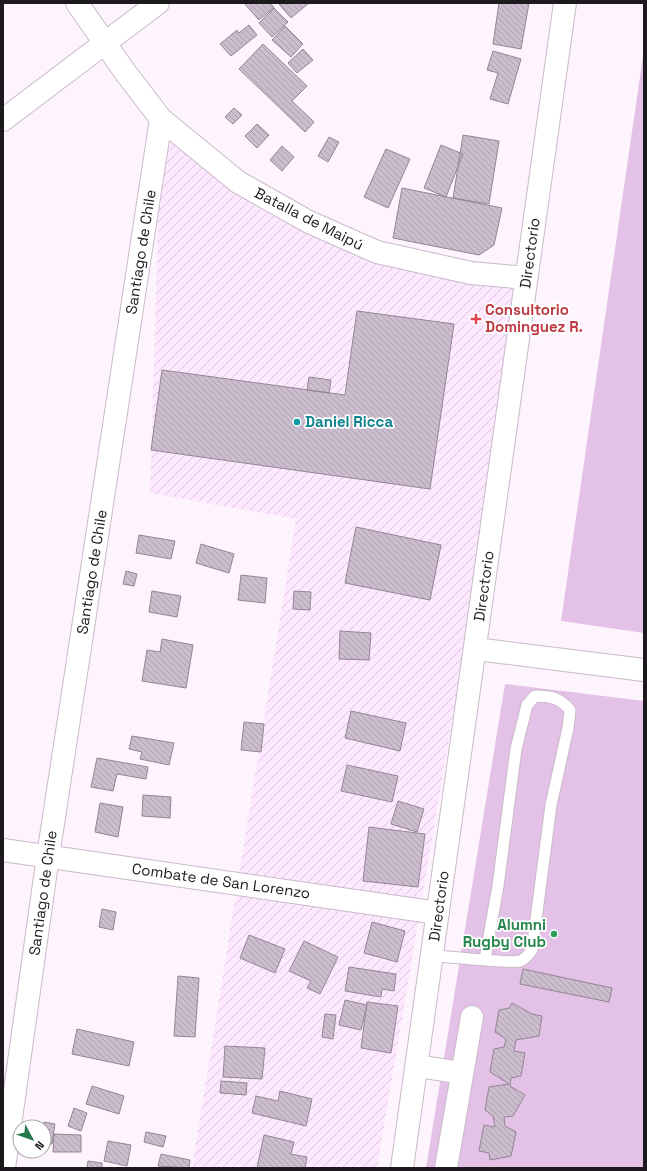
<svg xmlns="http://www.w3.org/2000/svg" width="647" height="1171" viewBox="0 0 647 1171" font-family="'Space Grotesk',sans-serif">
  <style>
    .industrial { fill: url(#industrial-furrows) }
    .park { fill: #e4c1e6 }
    .building { fill: url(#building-back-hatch); stroke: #938595 }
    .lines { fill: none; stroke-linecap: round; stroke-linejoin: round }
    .service-casing { stroke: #c9baca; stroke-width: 13 }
    .minor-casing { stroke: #c9baca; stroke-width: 24 }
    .secondary-casing { stroke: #c9baca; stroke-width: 24 }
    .service { stroke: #fff; stroke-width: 11 }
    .minor { stroke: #fff; stroke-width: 22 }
    .secondary { stroke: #fff; stroke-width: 22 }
    .health-dot { fill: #e0444e; stroke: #fff; stroke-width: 1.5 }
    .culture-dot { fill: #0f9aa8; stroke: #fff; stroke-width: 1.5 }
    .leisure-dot { fill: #2e9e5b; stroke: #fff; stroke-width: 1.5 }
    .labels { text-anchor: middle; stroke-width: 3.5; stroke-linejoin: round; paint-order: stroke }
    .street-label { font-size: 15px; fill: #1e191f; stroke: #fff }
    .health-label { font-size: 15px; font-weight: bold; fill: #be3a42; stroke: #fff; text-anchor: start }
    .culture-label { font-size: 15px; font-weight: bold; fill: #0d838f; stroke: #fff; text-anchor: start }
    .leisure-label { font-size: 15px; font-weight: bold; fill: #27864d; stroke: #fff; text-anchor: end }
  </style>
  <defs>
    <pattern id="industrial-furrows" width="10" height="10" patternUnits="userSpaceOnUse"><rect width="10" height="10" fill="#fee8ff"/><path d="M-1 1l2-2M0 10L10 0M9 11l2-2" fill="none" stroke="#d9c6da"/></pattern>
    <pattern id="building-back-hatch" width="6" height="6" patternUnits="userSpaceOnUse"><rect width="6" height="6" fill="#ccbdce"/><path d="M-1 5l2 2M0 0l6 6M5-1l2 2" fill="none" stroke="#afa2b0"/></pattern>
  </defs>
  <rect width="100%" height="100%" fill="#fef4fe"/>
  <path class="industrial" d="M161,119l38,31 161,96 166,32 -149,890h-185l104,-649 -146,-26z"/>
  <path class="park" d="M644,49v584l-83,-12z
    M505,684l139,17v467h-218z"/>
  <path class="building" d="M244,3h26l4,4 -15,13z
    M278,3h31l-18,15z
    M499,3h30l-8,46 -28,-5z
    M274,8l14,14 -16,15 -13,-14z
    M249,25l8,10 -26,21 -11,-12 17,-14 2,3z
    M285,26l18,18 -12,13 -19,-17z
    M263,44l44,42 -15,15 22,21 -9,10 -66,-63z
    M303,49l10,11 -16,13 -9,-10z
    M493,51l28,8 -13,45 -18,-5 8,-26 -11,-3z
    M234,108l8,7 -9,9 -8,-7z
    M257,124l12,11 -12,13 -12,-12z
    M463,135l36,6 -10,63 -36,-6z
    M329,137l10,5 -11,20 -10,-6z
    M441,145l22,9 -17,43 -22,-9z
    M282,146l12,11 -12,14 -12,-11z
    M386,149l24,10 -22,49 -24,-11z
    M402,188l100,20 -8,37 -15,10 -86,-17z
    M357,311l97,13 -24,165 -279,-39 11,-80 183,25z
    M309,377l22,3 -2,13 -22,-3z
    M356,527l85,18 -11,55 -85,-17z
    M139,535l36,6 -4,18 -35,-6z
    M201,544l33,10 -5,19 -33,-10z
    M126,571l11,3 -3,12 -11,-2z
    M241,575l26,3 -2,25 -27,-3z
    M152,591l29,5 -4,21 -28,-5z
    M294,591l17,1 -1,18 -17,-1z
    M340,631l31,2 -2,27 -30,-1z
    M162,639l31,6 -7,43 -44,-7 5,-31 13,2z
    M351,711l55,12 -6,28 -55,-13z
    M244,722l20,2 -3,28 -20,-2z
    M132,736l42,7 -5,22 -29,-6 2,-7 -13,-3z
    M97,758l51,9 -2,12 -29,-5 -4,17 -22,-4z
    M347,765l51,11 -6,26 -51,-11z
    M143,795l28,2 -1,21 -28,-2z
    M398,801l26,8 -7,23 -26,-8z
    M100,803l23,4 -5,30 -23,-5z
    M369,827l56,7 -7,53 -55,-6z
    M102,909l14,3 -3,18 -14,-3z
    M372,922l33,9 -8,31 -33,-9z
    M249,935l36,14 -10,24 -35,-15z
    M304,941l34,16 -18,37 -13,-6 4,-7 -22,-10z
    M349,967l47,7 -2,17 -12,-2 -1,8 -36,-6z
    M523,969l89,19 -3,14 -89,-18z
    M178,976l21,2 -4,59 -21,-1z
    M345,1000l22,5 -6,25 -22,-5z
    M367,1002l31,4 -7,47 -30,-5z
    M512,1003l20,11 10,2 -3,20 -23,4 -2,11 11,2 -4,23 -10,2 -1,8 15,9 -12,21 -9,1 1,9 11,6 -5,24 -21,4 -1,-7 -10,-2 5,-26 11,2 -2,-11 -8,-6 4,-23 20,-3 -19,-12 4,-23 10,-2 2,-8 -11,-7 4,-22 10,-2z
    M325,1014l11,1 -3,24 -11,-2z
    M77,1029l57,13 -5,24 -57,-12z
    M225,1046l40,2 -3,31 -39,-2z
    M221,1081l26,2 -1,12 -26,-2z
    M92,1086l32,10 -5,18 -33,-10z
    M280,1091l32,8 -6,27 -54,-13 4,-17 22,5z
    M74,1108l13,5 -6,18 -13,-5z
    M44,1122l11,2 -3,20 -8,-1z
    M146,1132l20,4 -3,11 -19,-5z
    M54,1134l27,1v17h-28z
    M264,1135l30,7 -3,12 16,3 -2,11h-48z
    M108,1141l23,4 -4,21 -23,-5z
    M161,1154l29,6 -1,8 -31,-2z
    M88,1161l14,2v5h-15z"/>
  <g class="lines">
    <g class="service-casing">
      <path id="service" d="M432,956c15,0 80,8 88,5 6,-2 8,-7 12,-11l19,-145 17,-77 2,-18c-10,-12 -19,-14 -35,-14l-8,9 -11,44 -18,137 -13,73"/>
    </g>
    <g class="minor-casing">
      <path id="minor" d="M77,3l48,69 36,47 77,63 71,40 68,30 94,21 55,5
        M3,120l155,-117
        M476,649l168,21
        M3,850l435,63
        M417,1066l45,7
        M4,1168l44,-312 113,-737
        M446,1168l26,-151"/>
    </g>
    <g class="secondary-casing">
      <path id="secondary" d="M402,1168l163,-1165"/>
    </g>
    <use href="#service" class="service"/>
    <use href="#minor" class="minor"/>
    <use href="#secondary" class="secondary"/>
  </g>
  <path class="health-dot" d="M474 313h4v4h4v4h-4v4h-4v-4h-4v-4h4z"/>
  <circle class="culture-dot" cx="297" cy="422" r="4"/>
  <circle class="leisure-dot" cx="554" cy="934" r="4"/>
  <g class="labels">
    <g class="street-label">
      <text transform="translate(309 219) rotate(27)" y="5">Batalla de Maipú</text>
      <text transform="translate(141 252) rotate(-81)" y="5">Santiago de Chile</text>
      <text transform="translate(530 253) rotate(-82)" y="5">Directorio</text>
      <text transform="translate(92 572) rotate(-81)" y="5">Santiago de Chile</text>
      <text transform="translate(484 586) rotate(-82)" y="5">Directorio</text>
      <text transform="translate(221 881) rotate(8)" y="5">Combate de San Lorenzo</text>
      <text transform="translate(43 893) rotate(-82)" y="5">Santiago de Chile</text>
      <text transform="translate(439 906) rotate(-82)" y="5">Directorio</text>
    </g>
    <g class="health-label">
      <text x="485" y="315">Consultorio<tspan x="485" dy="17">Dominguez R.</tspan></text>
    </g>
    <g class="culture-label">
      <text x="305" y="427">Daniel Ricca</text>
    </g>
    <g class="leisure-label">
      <text x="546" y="930">Alumni<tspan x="546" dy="17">Rugby Club</tspan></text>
    </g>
  </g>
  <rect width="647" height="1171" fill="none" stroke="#1e191f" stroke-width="8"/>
  <g transform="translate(32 1139) rotate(131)"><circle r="19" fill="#ffffff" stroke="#a5a3a5"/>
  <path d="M0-3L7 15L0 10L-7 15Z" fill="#257849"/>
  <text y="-6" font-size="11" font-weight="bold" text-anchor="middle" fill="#1e191f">N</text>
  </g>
</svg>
